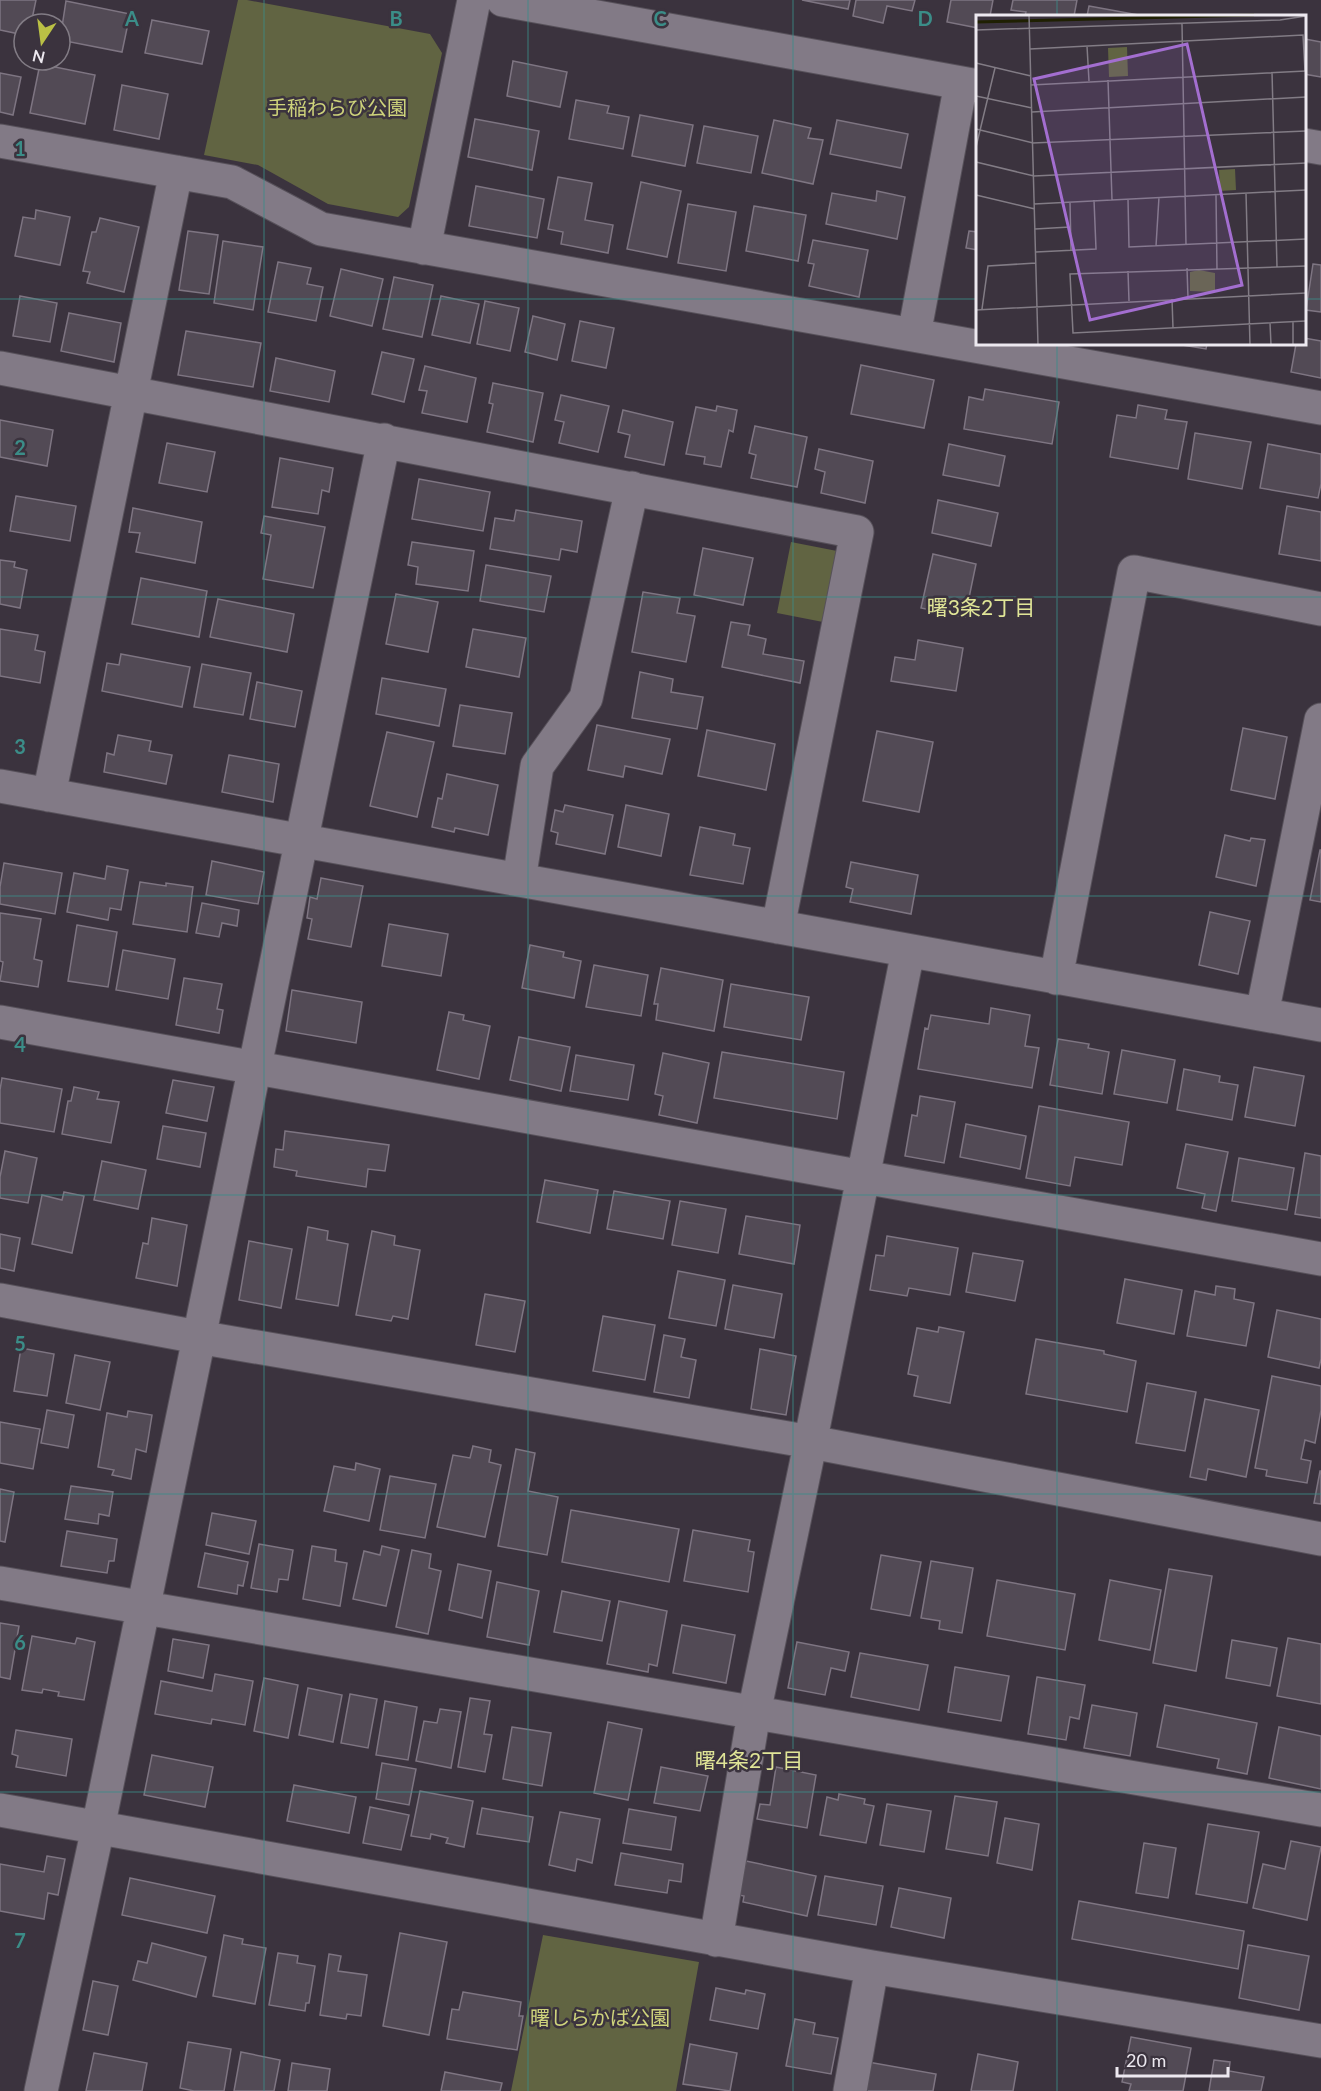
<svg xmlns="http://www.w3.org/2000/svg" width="1321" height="2091" viewBox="0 0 1321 2091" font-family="Lato,'Noto Sans JP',sans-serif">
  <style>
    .green { fill: #616442 }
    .building { fill: #524a55; stroke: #7e7582; stroke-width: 1.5 }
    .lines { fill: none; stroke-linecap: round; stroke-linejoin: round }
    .minor-casing { stroke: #57515a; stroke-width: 35 }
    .minor { stroke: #827a86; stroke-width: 33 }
    .grid { fill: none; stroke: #3b8d88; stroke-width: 1.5; stroke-opacity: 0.55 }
    .labels { text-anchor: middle; stroke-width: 5; stroke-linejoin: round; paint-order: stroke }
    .park-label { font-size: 20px; fill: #ced37b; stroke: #3b333e }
    .neighbourhood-label { font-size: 21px; fill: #e0e597; stroke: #3b333e }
    .inset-river { fill: none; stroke: #1f2002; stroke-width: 3 }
    .inset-road { fill: none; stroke: #827c85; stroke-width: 1.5 }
    .view { fill: #a36ed0; fill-opacity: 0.15; stroke: #a36ed0; stroke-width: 3 }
    .inset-edge { fill: none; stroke: #ede9f0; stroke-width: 3 }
    .grid-label { font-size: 20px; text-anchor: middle; font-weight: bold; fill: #3b8d88; stroke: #3b333e; stroke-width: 5; stroke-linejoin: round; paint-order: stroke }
  </style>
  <rect width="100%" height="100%" fill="#3b333e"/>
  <path class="green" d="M238,0h9l183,34 12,19 -33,154 -11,10 -70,-13 -70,-39 -54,-10z
    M791,542l46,9 -14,71 -46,-9z
    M543,1935l156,27 -23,129h-165z"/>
  <path class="building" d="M0,0h36l-5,24h-7v11l-24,-5z
    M802,0h48l-2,9z
    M856,0h59l-3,11 -25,-5 -4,17 -30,-7z
    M951,0h42l-3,16h-12v12l-31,-6z
    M1013,0h64l-3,16h-49l1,-4 -15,-2z
    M66,1l64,13 -8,38 -62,-12z
    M1089,6l55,10h-57z
    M152,20l57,11 -7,33 -57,-11z
    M1305,39l16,3v35l-17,-3z
    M513,61l54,11 -7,35 -53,-11z
    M40,64l55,11 -10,49 -55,-11z
    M0,73l21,4 -8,38 -13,-3z
    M122,85l46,9 -9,45 -45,-9z
    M576,100l33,6 -2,7 22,4 -6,32 -54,-10z
    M640,115l53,10 -8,41 -53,-10z
    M475,119l64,12 -7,39 -64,-13z
    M774,120l37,8 -3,10 15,2 -10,44 -51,-11z
    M837,120l71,14 -7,34 -71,-14z
    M704,126l54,10 -7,37 -54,-10z
    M558,177l34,6 -7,37 28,5 -5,28 -47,-9 2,-12 -15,-3z
    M641,182l40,9 -14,66 -40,-8z
    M476,186l68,13 -7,39 -68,-12z
    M877,191l28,6 -8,42 -71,-15 6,-31 44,8z
    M688,204l48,8 -10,59 -48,-8z
    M754,206l52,9 -8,46 -52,-10z
    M36,210l34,7 -10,48 -45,-9 8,-39 12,2z
    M100,218l39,9 -15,65 -37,-9 3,-11 -7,-1 9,-39h4z
    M188,231l30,4 -9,59 -30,-4z
    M969,231l9,1v18l-12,-2z
    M813,240l55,10 -9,47 -50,-11 5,-22 -6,-1z
    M223,241l40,6 -10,63 -39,-7z
    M278,262l33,6 -4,16 16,3 -7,34 -48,-9z
    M1313,264l8,1v47l-15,-2z
    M341,269l42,10 -11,47 -42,-10z
    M394,277l39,8 -11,52 -39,-8z
    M20,296l37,7 -7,39 -37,-6z
    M441,296l38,8 -9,39 -38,-8z
    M485,301l34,7 -9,43 -33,-7z
    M69,313l52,10 -7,39 -53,-11z
    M533,316l32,8 -8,36 -32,-8z
    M580,321l34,7 -8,40 -34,-7z
    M186,331l75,12 -8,44 -75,-12z
    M1304,338l17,3v37l-30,-6 5,-28h8z
    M1176,344h31l-1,5z
    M382,352l32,7 -10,43 -32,-8z
    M276,358l59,13 -6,31 -59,-11z
    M861,365l73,15 -10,48 -73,-14z
    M425,366l51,12 -9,44 -45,-9 5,-22 -8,-1z
    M493,383l50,10 -10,49 -46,-10 6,-28 -4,-1z
    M985,389l74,13 -7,42 -88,-15 5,-32 14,3z
    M561,395l48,11 -11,46 -39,-9 5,-21 -9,-2z
    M1138,405l29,5 -2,9 22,3 -9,47 -68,-12 7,-42 19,3z
    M717,406l20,4 -4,22 -4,-2 -8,37 -17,-3 1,-7 -19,-3 10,-47 20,4z
    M623,410l50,12 -9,43 -39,-8 5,-22 -12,-3z
    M0,420l53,10 -6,36 -47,-9z
    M755,426l52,11 -10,50 -46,-9 5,-23 -7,-2z
    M1195,433l56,9 -9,47 -54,-10z
    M167,443l48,9 -8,40 -48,-9z
    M949,444l56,12 -6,30 -56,-11z
    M1268,444l53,10v30l-3,14 -58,-10z
    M819,449l54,12 -8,42 -44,-10 4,-21 -10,-3z
    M280,458l53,10 -4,24 -7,-2 -4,24 -46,-7z
    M419,479l71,13 -7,39 -71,-12z
    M16,496l60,10 -6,35 -60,-10z
    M938,500l60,13 -7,33 -59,-13z
    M1287,506l34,6v49l-42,-7z
    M133,508l69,14 -7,41 -59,-11 4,-19 -11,-1z
    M516,510l66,11 -5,31 -16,-3 -2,11 -69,-11 5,-31 19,3z
    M264,516l61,11 -12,61 -50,-9 8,-44 -10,-2z
    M412,542l62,9 -6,40 -52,-7 2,-17 -10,-2z
    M703,548l50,10 -10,47 -49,-10z
    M933,554l43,10 -11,53 -44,-9z
    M0,560l15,2 -1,5 13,3 -7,38 -20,-4z
    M486,565l65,11 -7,36 -64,-11z
    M141,578l66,13 -8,46 -67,-13z
    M643,592l37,6 -3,15 18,3 -9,46 -54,-10z
    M396,594l42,8 -10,50 -42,-8z
    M218,599l76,15 -7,38 -77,-15z
    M731,622l19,3 -2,10 18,4 -3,15 41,7 -4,22 -78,-16z
    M0,629l38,6 -3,15 10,2 -5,31 -40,-7z
    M473,629l53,9 -7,39 -53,-10z
    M918,640l45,8 -7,43 -65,-10 4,-24 20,3z
    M121,654l69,13 -8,40 -80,-16 5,-28 12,2z
    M202,664l49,9 -8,42 -49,-8z
    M640,672l33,7 -2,13 32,5 -6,32 -65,-11z
    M382,678l64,11 -7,37 -63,-12z
    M257,682l45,9 -7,36 -45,-8z
    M460,705l52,8 -7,41 -52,-8z
    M597,725l73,14 -8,35 -37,-8 -2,11 -35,-7z
    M1243,728l44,9 -12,62 -44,-9z
    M707,730l68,14 -9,46 -68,-14z
    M877,731l56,11 -14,70 -56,-11z
    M387,732l47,10 -17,75 -47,-11z
    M118,735l33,6 -2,10 23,4 -6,29 -62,-12 3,-19 7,2z
    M229,755l50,9 -6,38 -51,-10z
    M447,774l51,11 -10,50 -33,-7 -1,4 -22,-5 6,-29 4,1z
    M565,805l48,10 -8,39 -49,-10 2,-11 -7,-2 4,-21 8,2z
    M626,805l43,9 -8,42 -43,-9z
    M700,827l35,7 -2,11 17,3 -7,36 -53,-9z
    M1225,835l25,6 1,-3 14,2 -9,46 -40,-9z
    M1320,850h1v52l-11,-2z
    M212,861l52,11 -6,32 -52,-9z
    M851,862l67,13 -7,39 -61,-12 3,-13 -7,-2z
    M4,863l58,10 -7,41 -55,-10v-17z
    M107,866l21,4 -7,40 -11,-2 -2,12 -41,-8 7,-39 31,6z
    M321,878l42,8 -12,61 -43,-8 4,-20 -5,-1 3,-21 7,2z
    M140,882l26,4v-3l27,4 -6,45 -54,-8z
    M202,903l37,7 -2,16 -15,-3 -3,14 -23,-4z
    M1210,912l40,9 -12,53 -39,-9z
    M0,913l41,6 -7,40 8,2 -4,26 -38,-6 3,-19 -3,-1z
    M389,924l59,10 -7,42 -59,-10z
    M77,925l40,7 -9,55 -40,-6z
    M530,945l34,7 -1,5 18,4 -7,37 -52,-10z
    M123,950l52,9 -7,40 -52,-9z
    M594,965l54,10 -7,41 -55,-9z
    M661,968l62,12 -9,51 -58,-11 2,-16h-4z
    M184,978l38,6 -5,25 6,1 -4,23 -43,-8z
    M731,984l78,13 -8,43 -77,-13z
    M292,990l70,12 -6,41 -70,-12z
    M991,1008l39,7 -5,31 14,2 -7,40 -114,-19 7,-41 3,1 3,-14 58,9z
    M449,1012l15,3 -1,5 27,6 -11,53 -42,-9z
    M519,1037l51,10 -9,44 -51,-11z
    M1058,1039l31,5 -1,4 21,4 -7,42 -52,-9z
    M1122,1050l53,10 -8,43 -53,-9z
    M722,1052l122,20 -7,47 -123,-21z
    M663,1053l46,10 -12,60 -38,-8 4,-19 -8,-2z
    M576,1055l58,10 -6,35 -58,-9z
    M1254,1067l50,9 -9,50 -50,-9z
    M1184,1069l36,7 -1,6 19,3 -6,35 -55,-10z
    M2,1078l60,11 -8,43 -54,-9v-33z
    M173,1080l41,7 -7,34 -41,-8z
    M74,1087l25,5 -2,7 22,3 -8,41 -49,-9 6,-33h3z
    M920,1096l35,6 -11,61 -39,-7 7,-41 5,1z
    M1039,1106l90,16 -7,43 -47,-8 -5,29 -44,-8z
    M966,1124l60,12 -6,33 -60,-12z
    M163,1126l43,7 -6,34 -43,-8z
    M285,1131l104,14 -4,26 -17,-2 -2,18 -70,-11 1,-5 -23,-4 2,-18 7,1z
    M1186,1144l42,8 -12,59 -14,-3 3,-14 -28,-6z
    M5,1151l32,7 -9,45 -28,-5v-21z
    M1305,1153l16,3v62l-26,-4z
    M1239,1158l55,10 -7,42 -55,-9z
    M102,1161l44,9 -8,39 -44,-9z
    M545,1180l53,10 -8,43 -53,-11z
    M614,1191l56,10 -7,38 -56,-10z
    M64,1192l20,4 -12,57 -40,-9 10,-49 20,5z
    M680,1201l46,8 -8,44 -46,-8z
    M746,1216l54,9 -6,39 -55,-10z
    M152,1218l35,7 -10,61 -41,-8 7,-35 5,1z
    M308,1227l20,4 -1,9 21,4 -10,62 -42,-7z
    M372,1231l23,5 -1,9 26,5 -12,69 -15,-3 -2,5 -35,-6z
    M0,1234l20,4 -6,33 -14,-3z
    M887,1236l71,12 -8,47 -41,-7 -2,8 -37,-6 6,-35 8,1z
    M249,1241l43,8 -11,59 -42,-8z
    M973,1253l50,8 -8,40 -49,-9z
    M678,1271l47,9 -9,46 -47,-8z
    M1125,1279l57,11 -8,44 -57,-11z
    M733,1285l49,9 -8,44 -49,-9z
    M1216,1286l19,3 -1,10 20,4 -8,43 -59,-10 8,-45 20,4z
    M485,1294l40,7 -10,51 -39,-7z
    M1277,1310l44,9v40l-2,9 -51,-11z
    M603,1316l52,9 -10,55 -52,-9z
    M939,1327l25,5 -14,71 -36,-7 4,-20 -10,-2 9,-46 21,4z
    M664,1335l21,4 -4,18 15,3 -7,38 -35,-6z
    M1036,1339l68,12v3l32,7 -9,51 -101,-18z
    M21,1348l33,6 -7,42 -33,-5z
    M760,1349l36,7 -10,59 -35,-6z
    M75,1355l35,7 -10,48 -34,-7z
    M1272,1376l49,10v24l-6,33 -10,-3 -4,19 10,2 -4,22 -41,-7 1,-6 -12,-2z
    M1147,1383l49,9 -11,59 -49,-8z
    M1205,1399l54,11 -13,67 -38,-8 -2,11 -16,-3z
    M47,1410l27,5 -6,33 -27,-5z
    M128,1411l24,4 -6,37 -10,-3 -5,30 -19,-4 2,-5 -16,-3 9,-54 20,4z
    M0,1422l40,7 -7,40 -33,-6z
    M473,1446l18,4 -2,12 12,3 -16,72 -48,-10 16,-72 17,3z
    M516,1449l19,4 -7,38 30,6 -11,58 -49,-9z
    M356,1463l24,6 -11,52 -45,-10 10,-45 21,4z
    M1320,1471h1v33l-7,-1z
    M390,1476l46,8 -11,54 -45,-8z
    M71,1486l42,6 -4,24 -10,-2 -1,10 -33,-5z
    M0,1489l14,3 -9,50 -5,-1z
    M571,1510l108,19 -10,53 -107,-20z
    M212,1513l44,8 -7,33 -43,-9z
    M693,1530l57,10 -2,11 6,1 -6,40 -64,-11z
    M67,1531l50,8 -3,22h-5l-2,12 -46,-7z
    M259,1544l34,6 -5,30 -9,-1 -2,13 -26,-4z
    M312,1546l24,4 -1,11 12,2 -7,43 -37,-7z
    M382,1546l17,4 -13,56 -33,-7 11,-48 16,4z
    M412,1550l19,4 -2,14 12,3 -13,63 -32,-7z
    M205,1553l43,9 -5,24 -5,-1 -1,9 -39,-7z
    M881,1555l40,7 -11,54 -39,-7z
    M931,1561l42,7 -11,65 -23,-4 1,-8 -19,-3z
    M458,1564l33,7 -9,47 -33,-8z
    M1169,1569l43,7 -16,95 -43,-8z
    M997,1580l78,14 -10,56 -78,-14z
    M1110,1580l51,10 -11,60 -51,-10z
    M497,1582l42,9 -10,54 -42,-8z
    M562,1591l48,10 -8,40 -48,-9z
    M619,1601l48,10 -10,55 -8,-2 -1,8 -41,-8z
    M0,1623l19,3 -9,53 -10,-2z
    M682,1625l53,10 -9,48 -53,-10z
    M32,1636l43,8 2,-6 18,4 -11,58 -26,-4 1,-4 -16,-3 -1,4 -20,-3z
    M1288,1638l33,6v60l-44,-8z
    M173,1639l36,6 -6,33 -35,-7z
    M1232,1640l45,8 -7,38 -44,-8z
    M797,1642l52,10 -4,19 -14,-3 -6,27 -37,-7z
    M860,1653l68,12 -9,45 -68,-13z
    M955,1667l54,9 -8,45 -53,-9z
    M215,1674l38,7 -8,44 -33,-6 -1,5 -56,-10 6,-33 51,10z
    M1037,1677l48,8 -6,34 -9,-2 -4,23 -38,-6z
    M264,1678l34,7 -10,53 -34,-7z
    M308,1688l34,7 -9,47 -34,-7z
    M350,1694l27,5 -9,49 -27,-5z
    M470,1698l20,3 -6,33 8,1 -7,37 -27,-5z
    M385,1701l32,6 -9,53 -32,-5z
    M1092,1705l45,8 -7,43 -46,-8z
    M1165,1705l92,18 -10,51 -30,-6 2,-9 -62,-12z
    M440,1709l21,3 -10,56 -35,-7 8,-40 13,2z
    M608,1722l34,7 -14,71 -34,-7z
    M512,1727l39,6 -9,53 -39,-7z
    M1279,1727l42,9v53l-52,-11z
    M16,1730l56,9 -6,37 -50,-9 2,-11 -6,-2z
    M152,1755l61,12 -8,40 -61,-12z
    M382,1763l34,6 -7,36 -33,-6z
    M661,1767l47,9 -8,35 -46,-8z
    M776,1767l40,8 -9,53 -50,-9 3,-15 10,1z
    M294,1785l62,12 -7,36 -62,-12z
    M420,1791l53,10 -9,46 -18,-4 2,-5 -17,-4 -1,5 -19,-3z
    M839,1794l26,5 -1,5 10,2 -8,37 -46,-8 7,-38 11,3z
    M955,1796l42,6 -9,54 -42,-7z
    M887,1804l44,7 -7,41 -44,-7z
    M370,1807l39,8 -8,35 -38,-7z
    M482,1808l51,9 -4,25 -52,-8z
    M629,1809l47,8 -5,33 -48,-7z
    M560,1812l40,7 -8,44 -15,-4 -2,12 -26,-6z
    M1005,1818l34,6 -7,46 -35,-7z
    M1208,1824l51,8 -12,71 -51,-9z
    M1291,1841l30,6 -14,73 -54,-12 10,-44 22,5z
    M1144,1843l32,5 -8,50 -32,-5z
    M621,1853l62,11 -2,18 -12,-2 -2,13 -52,-8z
    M47,1856l18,3 -7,36 -10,-2 -4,26 -44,-8v-47l44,8z
    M746,1861l70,15 -9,40 -64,-14 1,-6 -5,-1z
    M825,1876l58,10 -7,39 -58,-10z
    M130,1878l85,18 -8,37 -85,-18z
    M899,1888l52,10 -7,40 -53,-11z
    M1079,1901l165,30 -6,38 -166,-30z
    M400,1933l47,9 -18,93 -46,-9z
    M224,1935l19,4 -1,5 24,4 -11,56 -42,-8z
    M152,1943l54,14 -10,40 -63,-17 5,-19 9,2z
    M1248,1945l61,11 -10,54 -60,-12z
    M278,1953l20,3 -1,7 18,3 -6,37h-3l-1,8 -36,-6z
    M329,1954l12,2 -3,15 29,4 -6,41 -14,-2 -1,5 -26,-4z
    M93,1981l25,5 -10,49 -25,-5z
    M716,1988l29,6 1,-4 19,4 -7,35 -48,-9z
    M463,1992l58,10 -2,14h4l-6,34 -70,-11 5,-30 7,1z
    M795,2019l20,4 -2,11 25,4 -7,36 -45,-8z
    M1131,2037l60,11 -8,43h-54l2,-7 -9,-2z
    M188,2042l43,7 -7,42h-30l-14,-3z
    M690,2044l47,9 -7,38 -47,-7z
    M241,2052l39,8 -6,31h-40z
    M94,2053l53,10 -5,28h-56z
    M978,2054l40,8 -5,29h-42z
    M1214,2060l16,2 -1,9 35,6 -3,14h-52z
    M868,2062l68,12 -3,17h-69z
    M292,2063l38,6 -3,22h-39z
    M445,2072l57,11 -2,8h-59z"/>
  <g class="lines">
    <g class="minor-casing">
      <path id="minor" d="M503,0l475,86
        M0,141l232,41 89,47 1000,179
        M1304,145l17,3
        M424,248l50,-248
        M914,335l47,-252
        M0,368l857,164 -79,395
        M0,786l1321,239
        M49,795l127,-623
        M519,880l18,-114 49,-68 46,-210
        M1056,978l78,-406 187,37
        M1262,1014l59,-294
        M0,1022l1321,237
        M0,1300l198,37 613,105 510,97
        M0,1583l1321,227
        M0,1810l872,157 449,74
        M716,1940l38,-227 52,-249 102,-513
        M41,2091l57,-263 286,-1388
        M850,2091l22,-124"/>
    </g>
    <use href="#minor" class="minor"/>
  </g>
  <path class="grid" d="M264,0v2091M528,0v2091M793,0v2091M1057,0v16M0,299h978M1304,299h17M1057,344v1747M0,597h1321M0,896h1321M0,1195h1321M0,1494h1321M0,1792h1321"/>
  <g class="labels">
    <g class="park-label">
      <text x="337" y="115">手稲わらび公園</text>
      <text x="600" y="2025">曙しらかば公園</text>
    </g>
    <g class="neighbourhood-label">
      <text x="981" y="615">曙3条2丁目</text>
      <text x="749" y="1768">曙4条2丁目</text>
    </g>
  </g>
  <g transform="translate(976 15)">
    <rect width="330" height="330" fill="#3b333e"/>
    <path d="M151,32l1,29 -19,1 -1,-29zM259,154l1,21 -16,1 -1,-21zM223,255l16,3v19l-25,-1v-19z" fill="#616442"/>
    <path class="inset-river" d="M0,7l278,-7"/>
    <path class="inset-road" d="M53,0l9,330M206,9l4,221M0,15l304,-10 26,-4M111,31l2,35M54,34l273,-14 2,36M0,48l55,13M296,57l5,195M132,65l4,120M55,70l275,-14M0,81l56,12M56,97l274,-15M0,114l57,14 273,-12M0,132l19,-79M0,147l58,14 272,-13M270,178l4,152M0,180l59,14M240,180l1,75M152,184l1,48 177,-8M94,187l1,48M58,189l272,-14M59,214l35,-2M180,231l3,-49M60,237l60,-3 -2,-49M330,251l-236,8 3,59 233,-12M211,253l1,30M152,256l1,30M196,284l1,29M6,294l6,-43 48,-3M0,295l330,-17M317,307v23M294,308l1,22"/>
    <path class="view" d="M211,29l55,241 -152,35 -56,-241z"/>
    <rect width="330" height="330" class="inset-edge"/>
  </g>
  <g class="grid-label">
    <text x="132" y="26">A</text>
    <text x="396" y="26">B</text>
    <text x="660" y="26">C</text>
    <text x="925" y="26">D</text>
    <text x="20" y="156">1</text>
    <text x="20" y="455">2</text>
    <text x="20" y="754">3</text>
    <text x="20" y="1052">4</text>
    <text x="20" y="1351">5</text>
    <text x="20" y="1650">6</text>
    <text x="20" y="1948">7</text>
  </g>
  <g transform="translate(42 42) rotate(193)"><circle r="28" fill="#3b333e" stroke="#827c85" stroke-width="1.5"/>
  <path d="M0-4.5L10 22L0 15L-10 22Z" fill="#bac045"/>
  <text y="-9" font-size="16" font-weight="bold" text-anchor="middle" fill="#ede9f0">N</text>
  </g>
  <path d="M1117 2067v9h111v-9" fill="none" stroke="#ede9f0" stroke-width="3"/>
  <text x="1126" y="2067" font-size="18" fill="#ede9f0" stroke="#3b333e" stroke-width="4.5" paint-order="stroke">20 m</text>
</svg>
